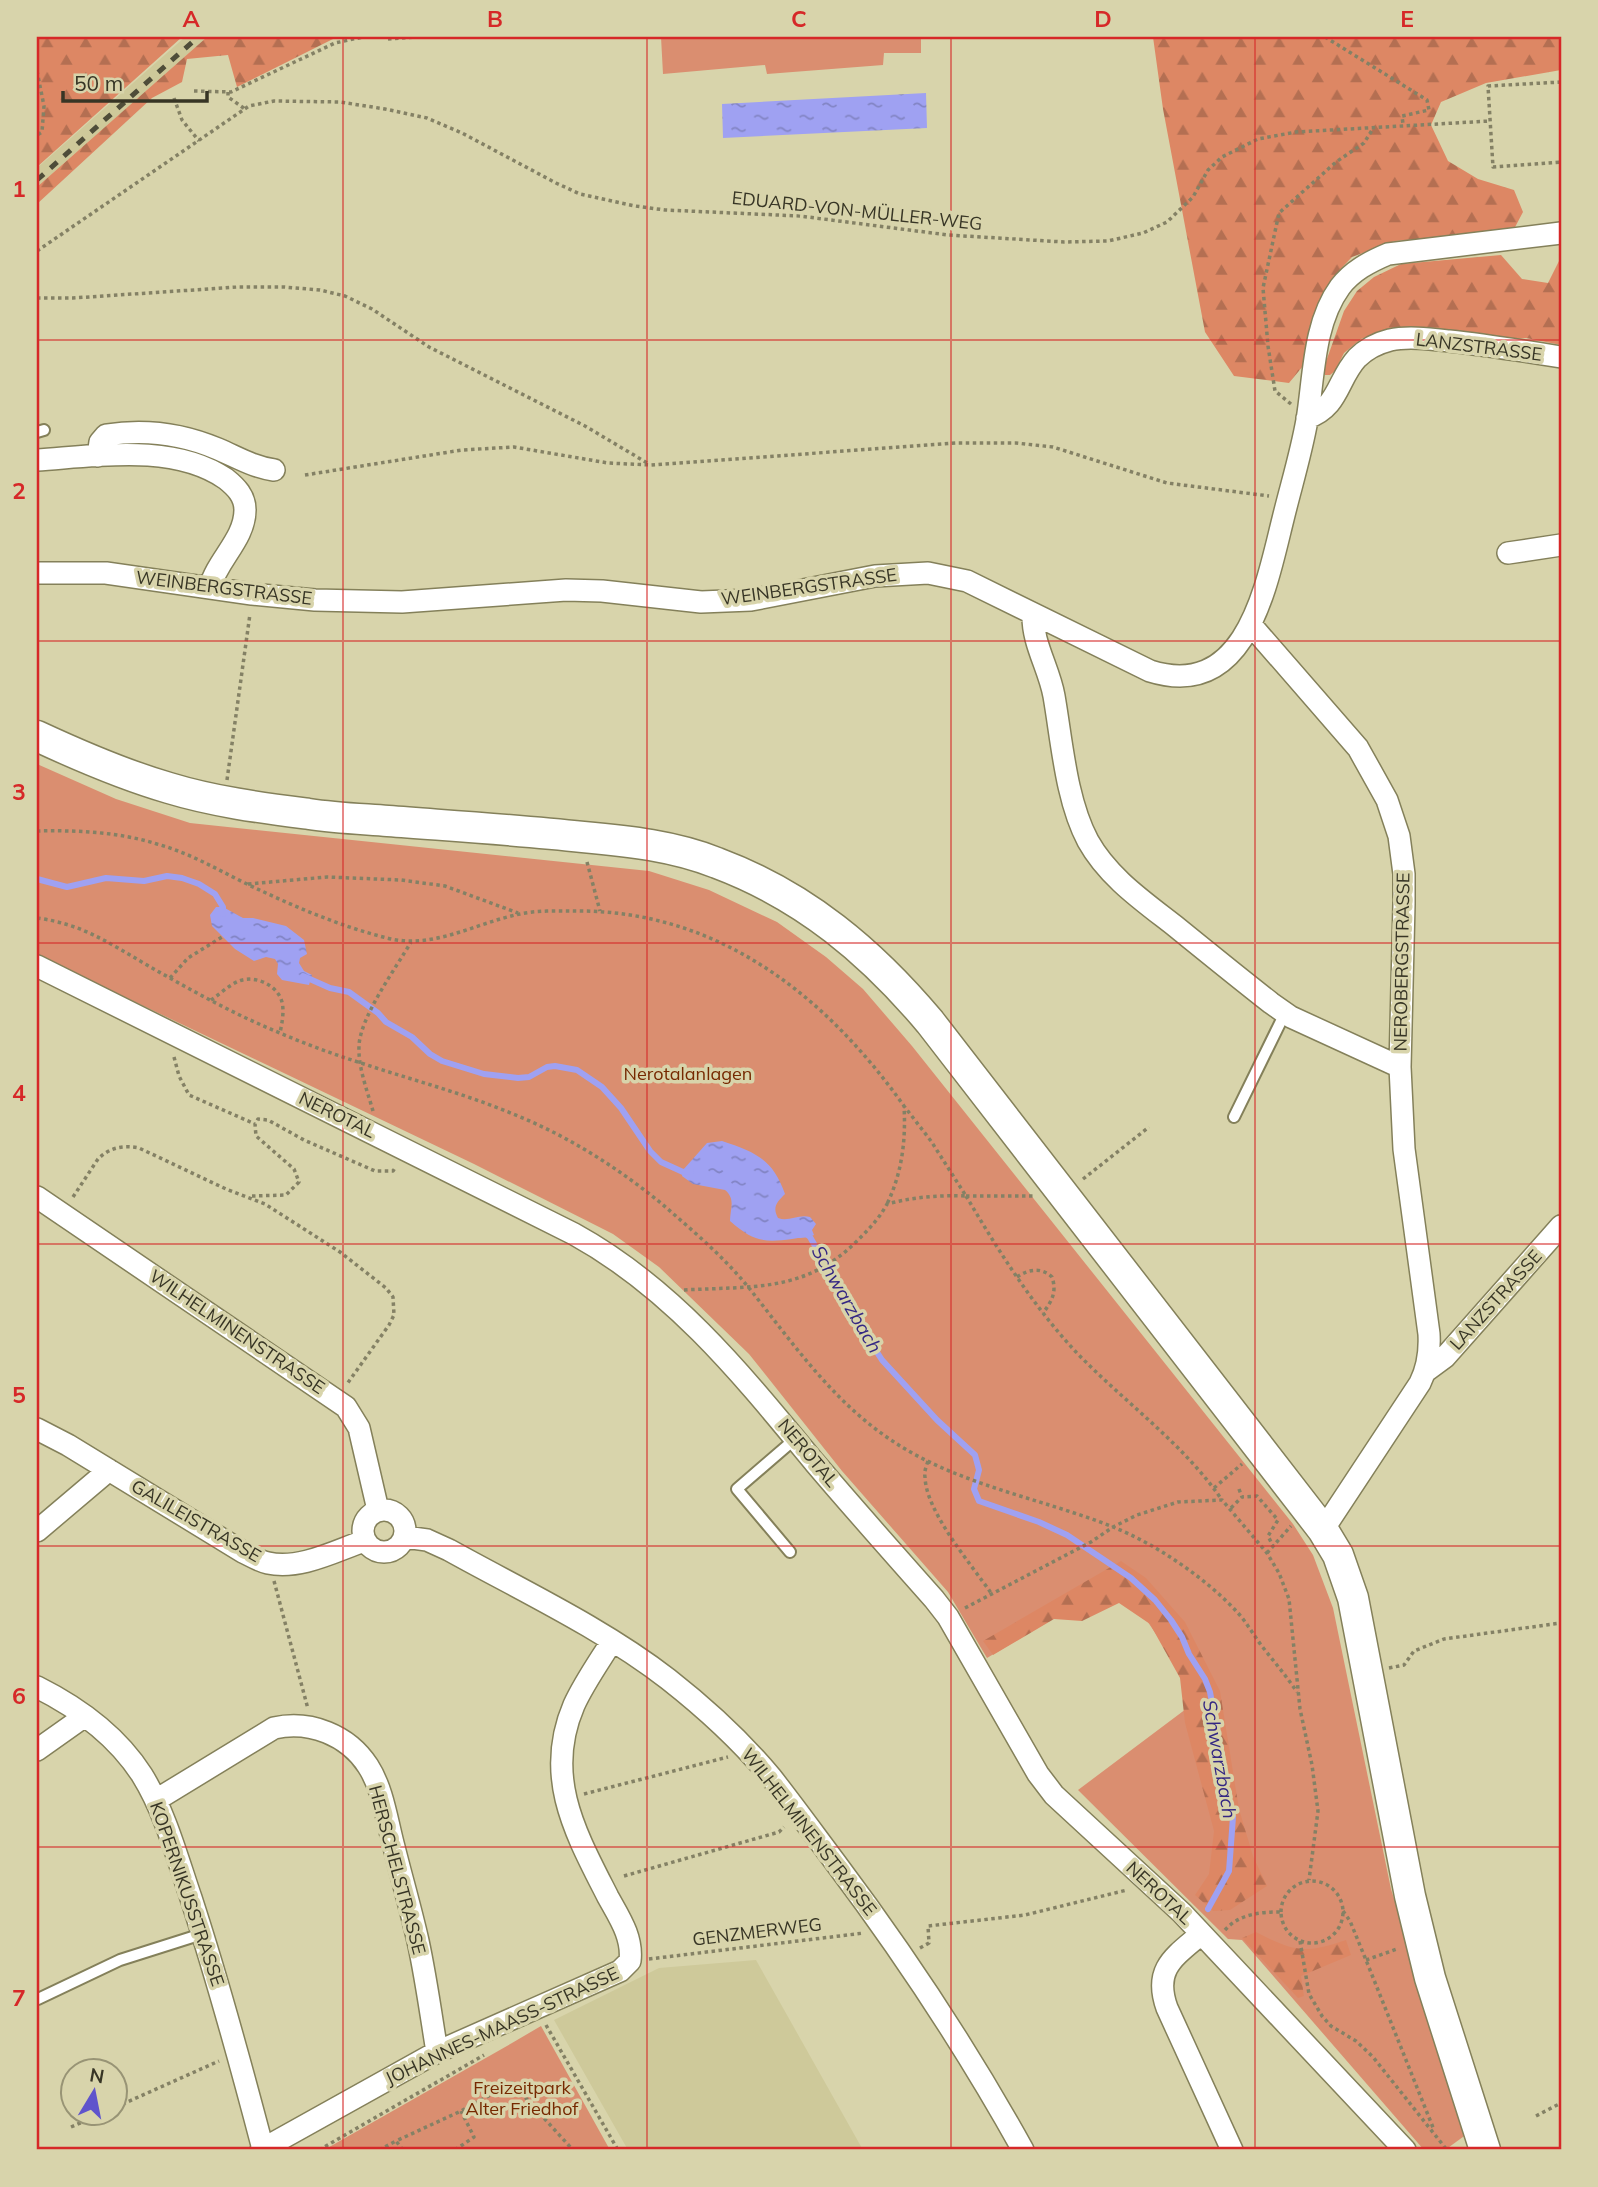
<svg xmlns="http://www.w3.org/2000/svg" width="1598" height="2187" viewBox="0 0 1598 2187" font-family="Mulish,sans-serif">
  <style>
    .built { fill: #cec99a }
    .green { fill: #da8e70 }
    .forest { fill: url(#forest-firs) }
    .water { fill: url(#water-ripples) }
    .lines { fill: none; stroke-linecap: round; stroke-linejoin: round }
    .stream { stroke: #9fa1f2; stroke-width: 6 }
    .lane-casing { stroke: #84805a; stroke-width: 14 }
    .street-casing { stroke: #84805a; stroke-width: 24 }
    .secondary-casing { stroke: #84805a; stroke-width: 33 }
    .path { stroke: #848165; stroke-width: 3.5; stroke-dasharray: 3.5 3.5; stroke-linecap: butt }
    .lane { stroke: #fff; stroke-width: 10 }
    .street { stroke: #fff; stroke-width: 21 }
    .secondary { stroke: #fff; stroke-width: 30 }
    .rail { stroke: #4f4d39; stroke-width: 5; stroke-dasharray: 9 9; stroke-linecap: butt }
    .grid { fill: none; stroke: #d62828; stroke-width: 2; stroke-opacity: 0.55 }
    .labels { text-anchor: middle; stroke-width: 7; stroke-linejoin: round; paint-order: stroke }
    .street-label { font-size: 18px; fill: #373525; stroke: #d8d4ab }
    .park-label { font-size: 18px; fill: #762900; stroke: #d8d4ab }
    .water-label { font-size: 19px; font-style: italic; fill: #342783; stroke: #d8d4ab }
    .neatline { fill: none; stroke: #d62828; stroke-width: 2.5 }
    .grid-label { font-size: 23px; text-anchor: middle; font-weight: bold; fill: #d62828 }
  </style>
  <defs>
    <pattern id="forest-firs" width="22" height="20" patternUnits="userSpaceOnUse" patternTransform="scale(1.75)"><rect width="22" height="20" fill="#dd8764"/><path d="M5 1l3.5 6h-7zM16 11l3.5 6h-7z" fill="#b46f52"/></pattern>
    <pattern id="water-ripples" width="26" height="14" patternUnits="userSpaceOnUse" patternTransform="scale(1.75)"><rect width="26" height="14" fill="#9fa1f2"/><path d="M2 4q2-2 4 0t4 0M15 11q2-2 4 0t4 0" fill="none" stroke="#8284c4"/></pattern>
  </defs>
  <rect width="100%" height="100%" fill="#d8d4ab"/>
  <path class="built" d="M185,37h22l-170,150v-19z
    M756,1960l107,190h-235l-74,-130 105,-52z"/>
  <path class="green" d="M661,37h260v16h-37l-1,12 -116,9 -2,-9 -102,9z
    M37,764l79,35 74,24 459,48 60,19 68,32 49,35 37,32 49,57 381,478 20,31 20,53 58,281 76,245 -22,16h-21l-182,-210 -14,-1 -150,-149 108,-81 -3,-35 -48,-71 -30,-15 -118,70 -39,-66 -106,-121 -93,-117 -90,-87 -46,-33 -139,-70 -437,-209z
    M541,2026l69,124h-286l188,-107z"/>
  <path class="forest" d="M37,37h145l-145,130z
    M207,37h175l-47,1 -98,49 -9,-32 -41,4 -5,23 -30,16 -115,106v-17z
    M1153,37h408v33l-75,13 -45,19 -10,23 17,36 30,18 36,11 9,22 -10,19 -118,10 -43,16 -19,20 -15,29 -15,60 -14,17 -55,-7 -29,-44 -42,-223z
    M1501,255l21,24 26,4 13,-26v88l-35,-7 -18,2 -123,-9 -24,8 -17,14 -9,18 -5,4h-5l-2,-5 21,-59 13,-20 17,-14 27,-13z
    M1121,1561l25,17 39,44 35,69 19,118 14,47 14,30 -37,24 -17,1 -18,-16 14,-21 5,-43 -29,-108 -5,-45 -30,-54 -31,-21 -37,18 -28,-2 -61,36 -10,-14z
    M1256,1932c38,20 49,22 90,8l5,15 -50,21 3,20 -6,2 -56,-60z"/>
  <path class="water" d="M926,93l1,35 -204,10 -1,-34z
    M216,907h7l20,11h10l33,8 18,14 3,14 -7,4 -1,5 5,8 8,4 -3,10 -27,-5 -5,-6 1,-10 -3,-5 -9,-2 -12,4 -19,-12 -23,-23 -2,-11z
    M722,1141c33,11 51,18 63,53 -8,8 -13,13 -7,24 11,4 20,-4 32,-1l6,7 -4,6 2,5c-9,4 -13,2 -22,4 -29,4 -39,2 -62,-18 0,-12 6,-22 -5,-31l-32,-6 -11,-8 1,-6 24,-27z"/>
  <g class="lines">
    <path class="stream" d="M37,879l30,8 39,-9 38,3 23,-5 15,2 17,6 16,10 8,13v7
      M303,976l27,12 19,4 29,21 8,9 26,15 18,17 12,7 42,13 34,4 11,-1 18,-10 8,-1 22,4 25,17 19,21 29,43 11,11 22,10 8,-1
      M805,1233l5,4 56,98 16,25 55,60 38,35 4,15 -5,19 5,12 60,21 28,13 64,43 24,22 16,20 11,17 7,17 16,25 5,13 4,22 6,56 13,47 -4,54 -21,38"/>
    <g class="lane-casing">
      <path id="lane" d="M37,432l7,-2
        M1234,1117l51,-104
        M790,1552l-53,-63 58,-50
        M38,1999l82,-39 82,-26"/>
    </g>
    <g class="street-casing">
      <path id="street" d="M1307,418c32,-11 30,-38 50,-60 9,-9 21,-15 33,-18 18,-4 41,-1 59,1 38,4 75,10 112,16
        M98,456l2,-14 6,-7c38,-6 77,-1 112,14 19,8 35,18 56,21
        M37,460c60,-4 137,-17 189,19 10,8 19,17 19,31 0,29 -28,50 -35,77
        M1508,553l53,-8
        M37,573h69l146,21 63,6 87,2 164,-12 36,1 99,11 50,-2 124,-24 53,-3 39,8 183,90c96,30 116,-84 133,-152 8,-33 18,-65 24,-99 7,-42 6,-96 33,-133 12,-16 29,-25 48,-33l173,-21
        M1033,614c-1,29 16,54 21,82 8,46 12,104 34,145 20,36 55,60 87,85 32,26 64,52 96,77l20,14 109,50
        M1251,625l107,123 29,52 12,36 5,38v30l-4,163 4,82 25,185c1,18 -1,33 -9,49l-97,147
        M37,966l537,268c100,55 170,143 241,229 39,46 79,91 119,136l14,18 90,157 16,21 128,118 223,237
        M37,1197l309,210 13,21 19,82
        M1426,1371l19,-14 116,-131
        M37,1429l31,16 175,107c8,4 16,9 25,11 32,7 67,-12 96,-22
        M363 1531a21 21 0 1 1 42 0a21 21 0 1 1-42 0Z
        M37,1531l72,-61
        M405,1537l22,3 22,10c72,40 153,78 219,129 37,29 73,62 103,98 22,28 43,57 64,85 69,92 132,187 188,288
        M37,1687c40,20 80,49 105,88 23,37 35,82 49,123 27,83 50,167 72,251
        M37,1750l48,-34
        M156,1800l118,-72c36,-8 74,7 94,38 15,23 19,55 26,81 8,32 17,63 24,94 8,37 13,74 19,111
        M1201,1934c-27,23 -48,35 -34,74l65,142
        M261,2150l176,-98 183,-81 10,-10c3,-24 -11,-44 -22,-64 -32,-63 -65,-120 -34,-192 10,-22 25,-43 38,-64"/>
    </g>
    <g class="secondary-casing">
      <path id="secondary" d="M37,736c43,20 87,39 132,52 46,14 94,20 140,26 26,4 53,5 79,7 65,5 130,9 195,16 45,4 92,9 134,26 88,33 154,89 213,159l393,508 15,25 15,43 57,298 20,82 55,172"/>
    </g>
    <path class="path" d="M449,37h2
      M1325,37l102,63 2,10 -27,6 1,8
      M388,39l28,-2
      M37,71l7,35 -2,26 -5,3
      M1561,82l-73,4 5,81 68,-5
      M194,91l37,1 104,-49 28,-6
      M228,92v5l17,12
      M174,98l8,22 17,21
      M37,251l212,-145 25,-5 66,1 45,7 42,9 35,15 94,50 24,11 55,12 30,4 135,6 148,19 116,7 44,-1 35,-8 24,-11 26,-25 15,-27 14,-13 36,-18 38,-7 194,-11
      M37,298h36l165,-11h46l36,3 25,6 27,13 57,38 156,79 64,38
      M1291,404l-16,-13 -7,-45 -5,-58 16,-75 57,-51 28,-19 10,-16
      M305,475l157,-25 52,-3 94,16 43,2 305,-22h60l37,4 114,36 102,13
      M227,780l23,-166
      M37,831c39,-1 82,1 120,13 33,9 61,26 92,41 44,21 90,41 138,53 46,12 88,-15 133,-24 19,-4 39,-3 58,-3 141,0 248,85 326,195
      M587,862l13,49
      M248,884l79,-7 74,3 44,6 73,27
      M37,918c45,6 72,25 110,47 33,19 67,38 101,54 37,17 75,32 113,44 51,17 102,30 152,51 53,21 104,53 149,90 30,26 62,53 87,84 43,54 81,110 139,150 68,47 150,59 225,89 43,17 94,52 125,86 10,11 17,25 27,37 11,14 22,27 32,42
      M170,978l18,-20 34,-21
      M211,1000c9,-6 18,-15 28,-19 15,-6 36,3 42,18 4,10 1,24 -1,34
      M174,1057l5,19 10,19 66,29
      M373,1111c-6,-21 -15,-44 -14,-65 1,-29 37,-78 52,-104
      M1083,1179l66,-52
      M252,1196l34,-1 13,-13 -5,-13 -38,-33 -1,-12 3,-5 10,1 36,20 71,31h18l2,-3
      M966,1196c32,54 67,110 110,156 48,50 107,91 146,148
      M966,1196h67
      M73,1197l25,-38c12,-12 26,-14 41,-11l87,41 39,15 75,48 46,36 7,9 1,18 -5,10 -42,59
      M1017,1277c12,-8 24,-10 35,0 5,15 0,24 -9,36
      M684,1290c67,-4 120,3 172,-48 12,-12 23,-23 31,-38 27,-7 51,-9 79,-8l-35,-55 -27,-35c2,34 -2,67 -17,98
      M928,1461c-2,6 -4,11 -3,16 1,35 46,87 66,116
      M1214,1488l28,-24
      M1239,1489l3,8 15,-1 21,24 -10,16 5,10
      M1231,1508l11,-11
      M1267,1553l24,-27
      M274,1581l34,128
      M965,1608l126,-66 22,-15 24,-12 41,-13 44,-2 45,53 12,20 10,26 11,110 12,56 6,46 -9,69
      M1389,1668l15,-3 10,-14 30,-12 117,-16
      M584,1794l144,-37
      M624,1876l155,-44 5,-5
      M1281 1912a31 31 0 1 1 62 0a31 31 0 1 1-62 0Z
      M1343,1911l7,10 16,39 68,170
      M1225,1930c14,-16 35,-18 55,-18
      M1300,1941l9,53 13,22 9,10 25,15 17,16 74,93
      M920,1948l9,-5 -1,-17 97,-11 102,-25
      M649,1959l215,-26
      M1366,1960l31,-11
      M546,2025l72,125
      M116,2107l103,-46
      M1536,2116l25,-13
      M71,2127l30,-13
      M319,2150l165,-95
      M379,2150l17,-9
      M403,2150l-7,-9 65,-30 51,-28 61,67
      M455,2150l19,-13 -13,-26"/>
    <use href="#lane" class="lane"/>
    <use href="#street" class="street"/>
    <use href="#secondary" class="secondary"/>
    <path class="rail" d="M37,180l161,-143"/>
  </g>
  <path class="grid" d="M343,37v2113M647,37v2113M951,37v2113M1255,37v2113M37,340h1524M37,641h1524M37,943h1524M37,1244h1524M37,1546h1524M37,1847h1524"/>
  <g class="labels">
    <g class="street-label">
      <text transform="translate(857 211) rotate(6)" y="6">EDUARD-VON-MÜLLER-WEG</text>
      <text transform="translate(1479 347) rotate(7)" y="6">LANZSTRASSE</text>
      <text transform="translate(809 587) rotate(-8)" y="6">WEINBERGSTRASSE</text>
      <text transform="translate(224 588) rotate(7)" y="6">WEINBERGSTRASSE</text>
      <text transform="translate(1402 962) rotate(-89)" y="6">NEROBERGSTRASSE</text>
      <text transform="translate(337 1115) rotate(26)" y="6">NEROTAL</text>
      <text transform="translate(1496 1300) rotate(-48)" y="6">LANZSTRASSE</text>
      <text transform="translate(237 1332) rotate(34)" y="6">WILHELMINENSTRASSE</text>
      <text transform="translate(808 1453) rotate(50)" y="6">NEROTAL</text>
      <text transform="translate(196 1521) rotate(30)" y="6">GALILEISTRASSE</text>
      <text transform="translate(809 1832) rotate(52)" y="6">WILHELMINENSTRASSE</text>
      <text transform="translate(397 1870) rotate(75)" y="6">HERSCHELSTRASSE</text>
      <text transform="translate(1159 1893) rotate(43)" y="6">NEROTAL</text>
      <text transform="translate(187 1894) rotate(71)" y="6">KOPERNIKUSSTRASSE</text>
      <text transform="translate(757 1932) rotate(-7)" y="6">GENZMERWEG</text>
      <text transform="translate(502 2026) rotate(-25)" y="6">JOHANNES-MAASS-STRASSE</text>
    </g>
    <g class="park-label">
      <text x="688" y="1080">Nerotalanlagen</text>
      <text x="522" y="2094">Freizeitpark<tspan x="522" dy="21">Alter Friedhof</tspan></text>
    </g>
    <g class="water-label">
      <text transform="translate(847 1299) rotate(60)" y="7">Schwarzbach</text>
      <text transform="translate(1220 1759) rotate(80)" y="7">Schwarzbach</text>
    </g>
  </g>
  <rect width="1598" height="2187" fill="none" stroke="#d8d4ab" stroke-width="77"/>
  <g transform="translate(94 2092) rotate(10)"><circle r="33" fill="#d8d4ab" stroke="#989475" stroke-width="2"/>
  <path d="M0-5L12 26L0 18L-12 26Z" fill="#5f54cc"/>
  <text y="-10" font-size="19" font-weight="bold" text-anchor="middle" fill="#373525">N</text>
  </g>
  <path d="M63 91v10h144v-10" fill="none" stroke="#373525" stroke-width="3.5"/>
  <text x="74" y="91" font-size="21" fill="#373525" stroke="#d8d4ab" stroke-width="5" paint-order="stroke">50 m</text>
  <rect x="38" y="38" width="1522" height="2110" class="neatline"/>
  <g class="grid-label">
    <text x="191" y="27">A</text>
    <text x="495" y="27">B</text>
    <text x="799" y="27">C</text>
    <text x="1103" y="27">D</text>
    <text x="1407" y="27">E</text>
    <text x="19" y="197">1</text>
    <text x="19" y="499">2</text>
    <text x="19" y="800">3</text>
    <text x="19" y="1101">4</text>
    <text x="19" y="1403">5</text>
    <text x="19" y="1704">6</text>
    <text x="19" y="2006">7</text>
  </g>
</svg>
